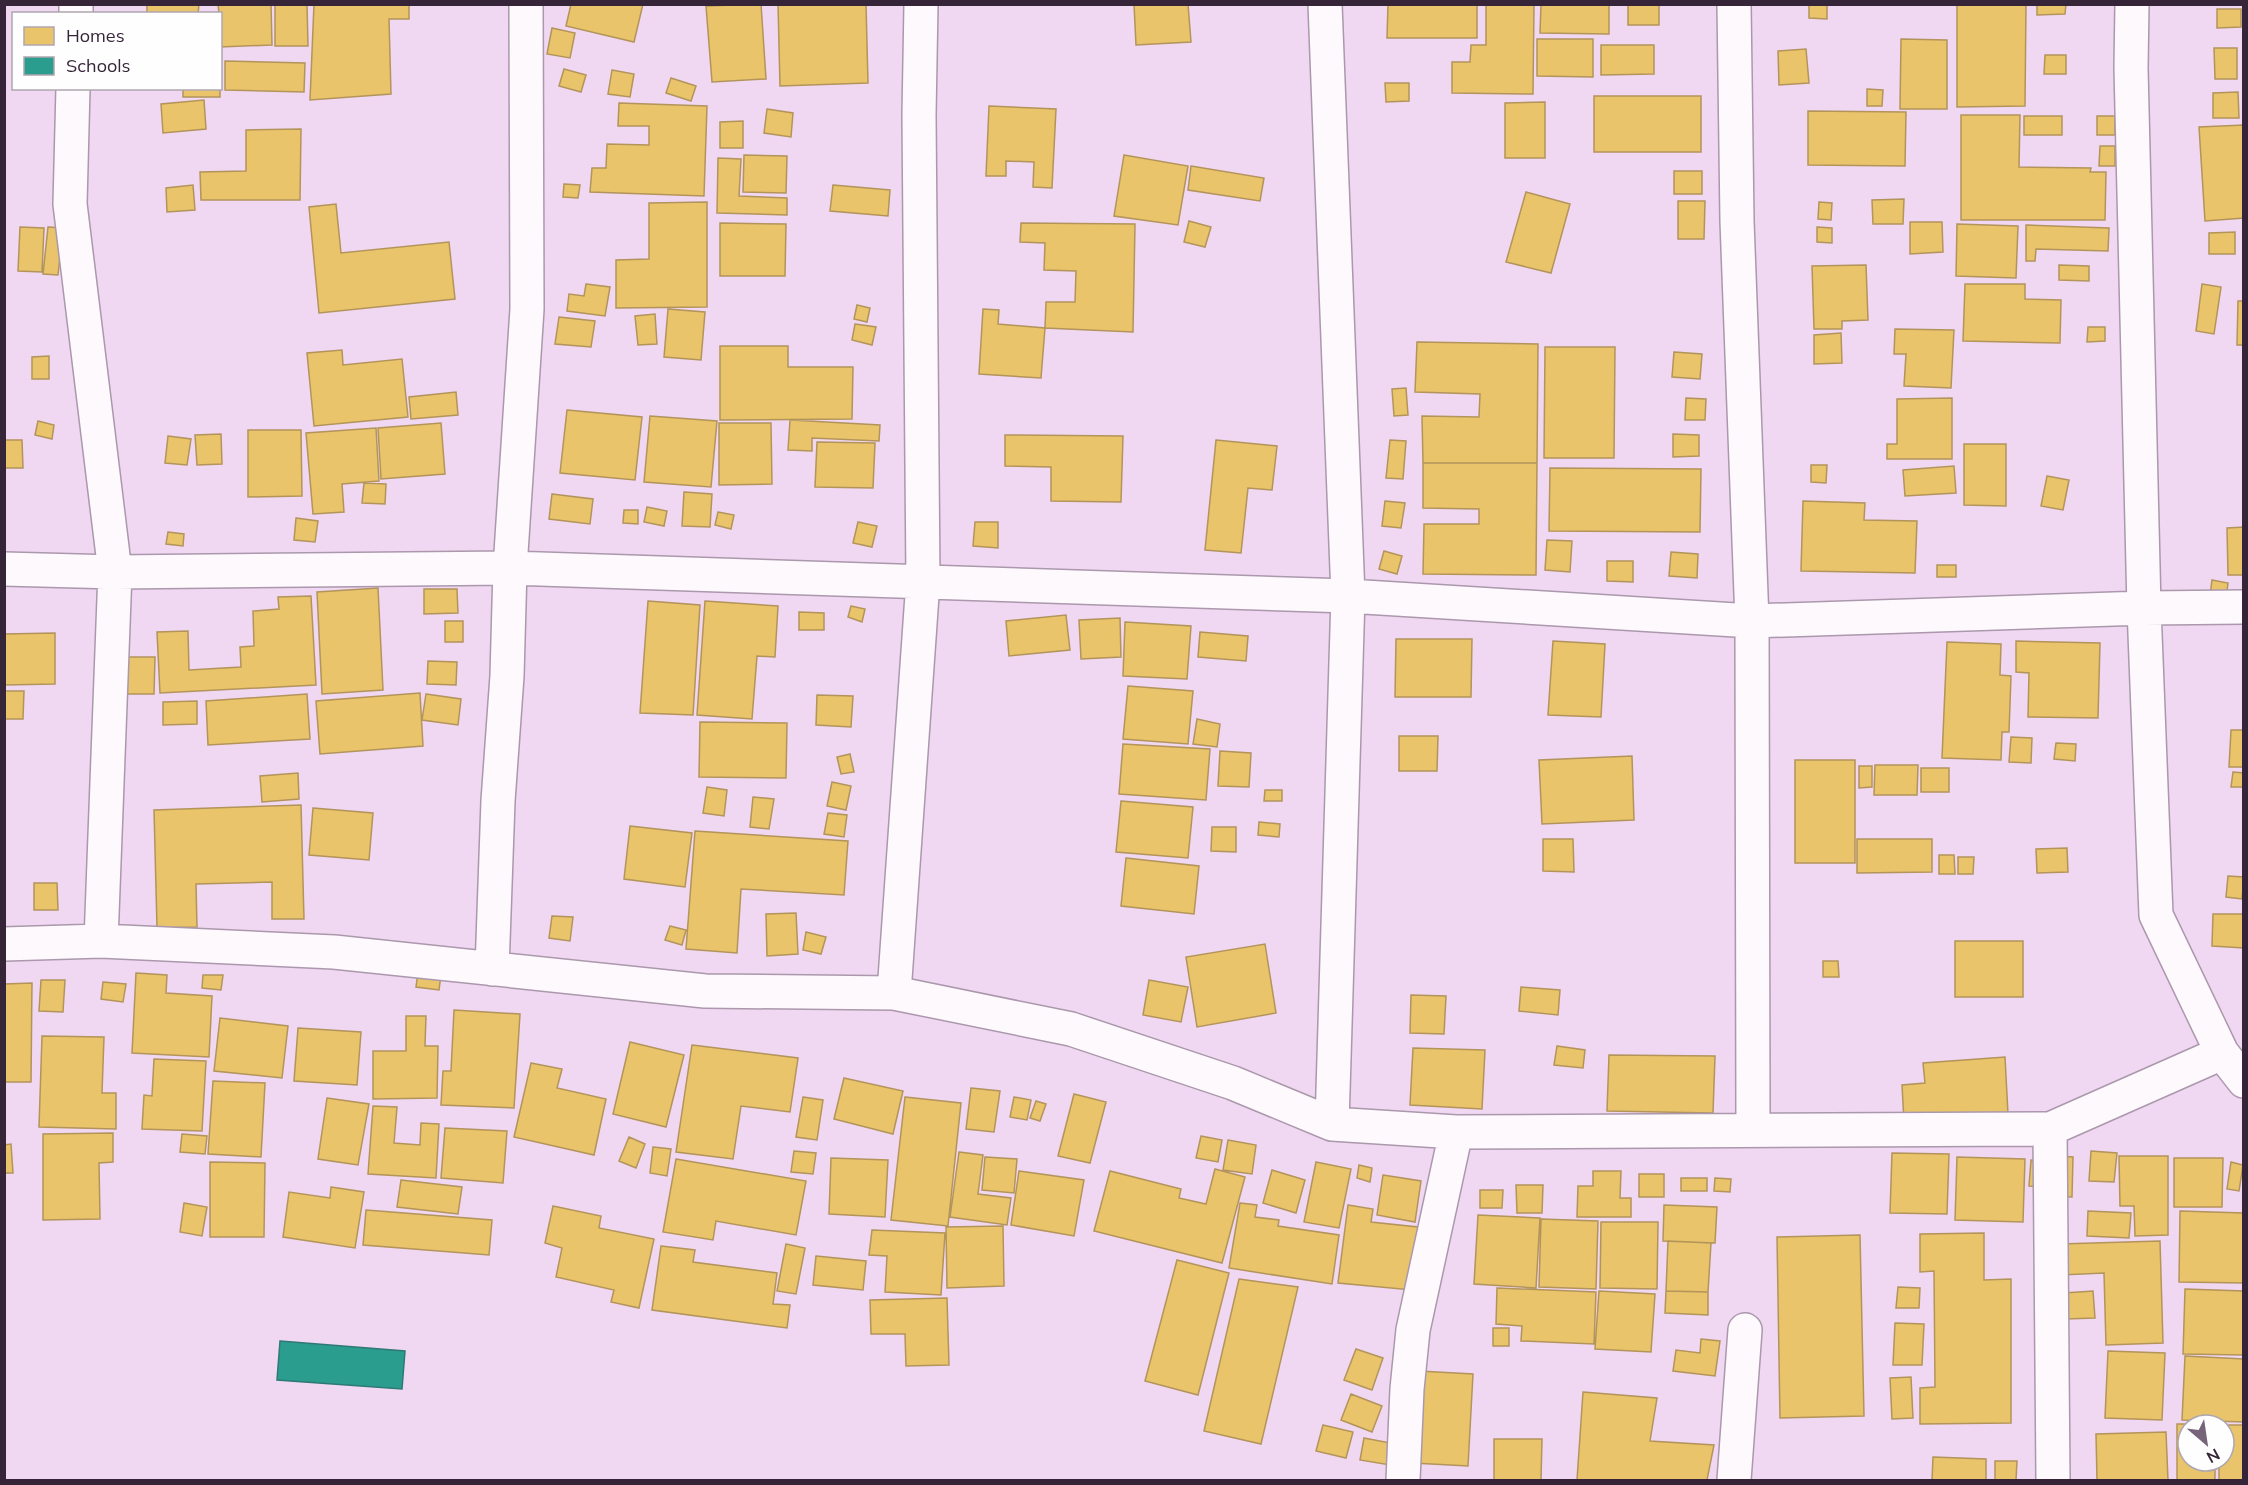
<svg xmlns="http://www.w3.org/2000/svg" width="2248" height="1485" viewBox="0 0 2248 1485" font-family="Mulish,sans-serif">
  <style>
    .homes { fill: #e9c46a; stroke: #b3945b; stroke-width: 1.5 }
    .schools { fill: #2a9d8f; stroke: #2e7975; stroke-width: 1.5 }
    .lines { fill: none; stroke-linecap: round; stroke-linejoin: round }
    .minor-casing { stroke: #ab98ac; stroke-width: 36 }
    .minor { stroke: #fdf9fd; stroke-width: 33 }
  </style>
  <rect width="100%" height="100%" fill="#f0d7f2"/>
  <path class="homes" d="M147,4h52l-1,10h-51z
    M218,4h53l1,41 -52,2v-33h-1z
    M314,4h95v15h-20l2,75 -81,6z
    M571,4h72l-9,38 -68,-16z
    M761,4l5,75 -54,3 -6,-76z
    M778,4h88l2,79 -88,3z
    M1134,4h54l3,38 -55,3z
    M1388,4h89v34h-90z
    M1486,4h48l-1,90 -81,-1v-31h18l1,-17h15z
    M1541,4h68v30l-69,-1z
    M1628,4h31v21h-31z
    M1809,4h18v15l-18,-1z
    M1957,4h69l-1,102 -68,1z
    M2037,4h29l-1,10 -28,1z
    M275,5h32l1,41h-33z
    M2217,9h24v18l-24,1z
    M552,28l23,5 -5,25 -23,-4z
    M1537,39h56v38l-56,-1z
    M1901,39l46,1v69h-47z
    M1601,45h53v29l-53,1z
    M2214,48h23v31h-22z
    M1806,49l3,34 -30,2 -1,-34z
    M2045,55h21v19h-22z
    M225,61l80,2 -1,29 -79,-2z
    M564,69l22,6 -5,17 -22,-6z
    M612,70l22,4 -4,23 -22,-3z
    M671,78l25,8 -5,15 -25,-8z
    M1385,83h24v18l-23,1z
    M183,88h37v9h-37z
    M1867,89l16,1 -1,16h-15z
    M2238,92l1,26h-26v-25z
    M1594,96h107v56h-107z
    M204,100l2,29 -43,4 -2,-29z
    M1545,102v56h-40v-55z
    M619,103l88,3 -3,90 -114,-4 2,-24h14l1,-24 42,1v-19h-31z
    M989,106l67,3 -4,79 -19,-1 1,-25 -28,-1v15h-20z
    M767,109l26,4 -2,24 -27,-4z
    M1808,111l98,1 -1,54 -97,-1z
    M1961,115h59l-1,52 72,1 -1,4h16l-1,48h-144z
    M2024,116h38v19h-38z
    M2097,116h18v19h-18z
    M743,121v27h-23v-26z
    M2244,125v93l-39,3 -6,-94z
    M301,129l-1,71h-99l-1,-28 46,-1v-41z
    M2100,146h15v20h-16z
    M744,155l43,1 -1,37 -43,-1z
    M1124,155l64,11 -10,59 -64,-9z
    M718,158l23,1 -2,37 48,2v17l-70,-2z
    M1191,166l73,12 -4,23 -72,-11z
    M1674,171h28v23h-28z
    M564,184l16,1 -2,13 -15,-1z
    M193,185l2,25 -28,2 -1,-24z
    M833,185l57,5 -2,26 -58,-5z
    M1526,192l44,12 -19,69 -45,-11z
    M1904,199l-1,25h-30l-1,-24z
    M1678,201h27l-1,38h-26z
    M707,202v105l-91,1v-48l33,-1v-56z
    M1819,202l13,1 -1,17 -13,-1z
    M336,204l5,49 108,-11 6,57 -136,14 -10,-106z
    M1189,221l22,6 -6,20 -21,-5z
    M1910,222h32l1,30 -33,2z
    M720,223l66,1 -1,52h-65z
    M1021,223l114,1 -2,108 -88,-4 1,-26h29l1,-31 -32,-1 1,-27 -25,-1z
    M1957,224l61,2 -2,52 -60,-2z
    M2026,225l83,3 -1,23 -72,-2 -1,12h-9z
    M20,227l24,1 -2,44 -24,-1z
    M48,227l15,1 -5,47 -15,-1z
    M1817,227l15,1v15l-15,-1z
    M2235,232v22h-26v-21z
    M1866,265l2,55 -26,1v8h-28l-2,-63z
    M2059,265l30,1v15l-30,-1z
    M586,284l24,3 -5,29 -38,-5 2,-17 15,2z
    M1965,284h60v15l36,1 -1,43 -97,-2z
    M2202,284l19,3 -7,47 -18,-3z
    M2238,301h6v44h-7z
    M857,305l13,3 -3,14 -13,-3z
    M668,309l37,3 -4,48 -37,-3z
    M983,309l16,1 -1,14 47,4 -4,50 -62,-4z
    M655,314l2,30 -19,1 -3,-29z
    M559,317l36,4 -4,26 -36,-3z
    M855,324l21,3 -4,18 -20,-5z
    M2088,327h17v14l-18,1z
    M1895,329l59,1 -3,58 -47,-2 2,-32h-12z
    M1841,333l1,30 -28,1v-29z
    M1417,342l121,2 -1,119h-114l-1,-47 57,1 1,-23 -65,-2z
    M720,346h68v21h65l-1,52 -132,1z
    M1545,347h70l-1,111h-70z
    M342,350l1,15 59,-6 6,58 -94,9 -7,-73z
    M1674,352l28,2 -2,25 -28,-2z
    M49,356v23h-17v-22z
    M1406,388l2,27 -14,1 -2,-27z
    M456,392l2,23 -47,4 -2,-22z
    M1686,398l20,1 -1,21h-20z
    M1952,398v61h-65v-15h10v-45z
    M567,410l75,7 -7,63 -75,-7z
    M650,416l67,5 -6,66 -67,-5z
    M790,420l90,5 -1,16 -67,-3v13l-24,-1z
    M38,421l16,4 -2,14 -17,-4z
    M441,423l4,51 -64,5 -3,-51z
    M719,423h52l1,61 -53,1z
    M376,428l3,53 -37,3 2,28 -31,2 -7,-81z
    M248,430h53l1,66 -54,1z
    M221,434l1,30 -25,1 -2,-30z
    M1673,434l26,1v21l-26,1z
    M1005,435l118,1 -2,66 -70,-1v-34l-46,-1z
    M168,436l23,3 -4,26 -22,-2z
    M4,440h18l1,28h-19z
    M1216,440l61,6 -5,44 -24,-2 -7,65 -36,-3z
    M1390,440l16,1 -3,38 -17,-1z
    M817,442l58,1 -2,45 -58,-1z
    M1964,444h42v62l-42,-1z
    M1423,463h114l-1,112 -113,-1 1,-50h55v-15l-56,-1z
    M1811,465h16l-1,18 -15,-1z
    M1954,466l2,27 -51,3 -2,-26z
    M1550,468l151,1 -1,63 -151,-1z
    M2047,476l22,4 -6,30 -22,-4z
    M364,483l22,1 -1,20 -23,-1z
    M684,492l28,2 -2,33 -28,-1z
    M552,494l41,5 -3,25 -41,-5z
    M1385,501l20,2 -4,25 -19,-2z
    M1803,501l62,2 -1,17 53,1 -2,52 -114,-2z
    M647,507l20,4 -3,15 -20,-4z
    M624,510h14v14l-15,-1z
    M718,512l16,3 -3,14 -16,-4z
    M296,518l22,3 -3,21 -21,-2z
    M858,522l19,4 -5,21 -19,-4z
    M975,522h23v26l-25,-2z
    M2244,527v48h-16l-1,-47z
    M168,532l16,2 -1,12 -17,-2z
    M1547,540l25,1 -2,31 -25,-2z
    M1384,551l18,5 -5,18 -18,-5z
    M1671,552l27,2 -1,24 -28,-2z
    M1607,561h26v21l-26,-1z
    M1937,565h19v12h-19z
    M2212,580l16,3 -2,15 -16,-2z
    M378,588l5,102 -61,4 -5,-102z
    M424,589h33l1,24 -34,1z
    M311,596l5,89 -156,8 -3,-61 31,-1 1,39 52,-3 -1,-20 14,-1 -1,-35 26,-2 -1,-12z
    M648,601l52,4 -7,110 -53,-2z
    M705,601l73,5 -3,51 -18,-1 -5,63 -55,-4z
    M851,606l14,3 -3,13 -14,-5z
    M799,612l25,1v17h-25z
    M1066,615l4,35 -61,6 -3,-35z
    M1120,618l1,39 -40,2 -2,-39z
    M445,621h18v21h-18z
    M1125,622l66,4 -4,53 -64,-3z
    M1200,632l48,4 -2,25 -48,-4z
    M55,633v51l-51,1v-51z
    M1396,639h76l-1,58h-76z
    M1553,641l52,3 -4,73 -53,-2z
    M2016,641l84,2 -2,75 -70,-1 1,-44 -13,-1z
    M1947,642l54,2 -1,31 11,1 -2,56h-7l-1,28 -59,-2z
    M121,657h34l-1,37h-33z
    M428,661l29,1 -1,23 -29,-1z
    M1128,686l65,5 -5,53 -65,-5z
    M4,691h20l-1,28h-19z
    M420,693l3,53 -103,8 -4,-53z
    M307,694l3,45 -102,6 -2,-44z
    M426,694l35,5 -3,26 -36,-5z
    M817,695l36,1 -2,31 -35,-2z
    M197,701v23l-34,1v-23z
    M1197,719l23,5 -3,23 -24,-3z
    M700,722l87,1 -1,55 -87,-1z
    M2231,730h13v37h-15z
    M1399,736h39l-1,35h-38z
    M2011,737l21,1 -1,25 -22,-1z
    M2056,743l20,1 -1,17 -21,-2z
    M1123,744l87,5 -4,51 -87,-6z
    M1220,751l31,2 -2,34 -31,-1z
    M850,754l4,18 -13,2 -4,-17z
    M1632,756l2,64 -92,4 -3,-64z
    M1795,760h60v103h-60z
    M1875,765h43l-1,30h-43z
    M1859,766h13v21l-13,1z
    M1921,768h28v24h-28z
    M2233,772l11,1v14h-13z
    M298,773l1,26 -37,3 -2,-26z
    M832,782l19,4 -5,24 -19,-4z
    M707,787l20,3 -3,26 -21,-3z
    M1265,790h17v11h-18z
    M753,797l21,2 -5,30 -19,-2z
    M1121,801l72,6 -5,51 -72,-6z
    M301,805l3,114h-32v-37l-76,2 1,43 -40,1 -3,-118z
    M313,808l60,5 -4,47 -60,-5z
    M828,813l19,2 -3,22 -20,-3z
    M1259,822l21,2 -1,13 -21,-2z
    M630,826l62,7 -7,54 -61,-8z
    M1212,827h24v25l-25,-1z
    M695,831l153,10 -4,54 -103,-6 -4,64 -51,-4z
    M1543,839h30l1,33 -31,-1z
    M1857,839h75v33l-75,1z
    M2067,848l1,24 -31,1 -1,-24z
    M1939,855h15l1,19h-16z
    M1958,857h16l-1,17h-15z
    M1126,858l73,8 -5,48 -73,-8z
    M2228,876l16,1 -2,22 -16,-2z
    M34,883h23l1,27h-24z
    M796,913l2,41 -31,2 -1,-42z
    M2213,914h31v34l-32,-2z
    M552,916l21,1 -3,24 -21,-3z
    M670,926l16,4 -4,15 -17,-5z
    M806,932l20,5 -5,17 -18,-4z
    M1955,941h68v56h-68z
    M1265,944l11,69 -79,14 -11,-70z
    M1823,961h15l1,16h-16z
    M418,972l23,3 -2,15 -23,-3z
    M136,973l31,2 -1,18 46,3 -3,61 -77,-4z
    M203,975h20l-2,15 -19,-2z
    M41,980h24l-2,32 -24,-1z
    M1149,980l39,7 -7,35 -38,-7z
    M103,982l23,2 -3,18 -22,-3z
    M32,983l-1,99h-27v-98z
    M1521,987l39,3 -2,25 -39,-4z
    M1411,995l35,1 -2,38 -34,-1z
    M454,1010l66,4 -6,94 -73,-3 2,-34h8z
    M406,1016h20l-1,30h13l-1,52 -64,1v-48h33z
    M220,1018l68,8 -6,52 -68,-7z
    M298,1028l63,4 -4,53 -63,-4z
    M42,1036l62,1 -2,56h14v36l-77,-2z
    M630,1042l54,13 -18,72 -53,-13z
    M692,1045l106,13 -8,54 -49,-6 -8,53 -57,-7z
    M1557,1046l28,4 -2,18 -29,-3z
    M1413,1048l72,2 -3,59 -72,-4z
    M1609,1055l106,1 -2,57 -106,-2z
    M2005,1057l3,57 -104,8 -2,-37 23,-2 -2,-20z
    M154,1059l52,2 -4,70 -60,-2 2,-34 8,1z
    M531,1063l31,6 -5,19 49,11 -12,56 -80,-18z
    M844,1078l59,13 -10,43 -59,-15z
    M213,1081l52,2 -4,74 -53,-3z
    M971,1088l29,3 -6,41 -28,-3z
    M1074,1094l32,8 -16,61 -32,-7z
    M803,1097l20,3 -6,40 -21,-3z
    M905,1097l56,6 -13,123 -57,-6z
    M1014,1097l17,3 -4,20 -17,-3z
    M327,1098l42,6 -11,61 -40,-6z
    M1036,1101l10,3 -6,17 -10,-3z
    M373,1106l24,1 -3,36 26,2 1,-22 18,1 -3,54 -68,-4z
    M445,1128l62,3 -4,52 -62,-5z
    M113,1133v29l-14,1 1,56 -57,1v-86z
    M182,1134l25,2 -2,18 -25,-2z
    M1201,1136l21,4 -4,22 -22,-4z
    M629,1137l16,7 -9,24 -17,-7z
    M1228,1140l28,5 -4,29 -29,-4z
    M11,1144l2,29h-9v-28z
    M653,1147l18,2 -4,27 -17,-3z
    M794,1151l22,2 -3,21 -22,-2z
    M2091,1151l26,2 -3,29 -25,-1z
    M959,1152l24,3 -5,39 33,4 -4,27 -57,-8z
    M1892,1153l57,1 -2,60 -57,-1z
    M2053,1156l20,1 -1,40 -21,-1z
    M2119,1156h49v79l-33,1 -1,-30h-14z
    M985,1157l32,2 -3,34 -32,-3z
    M1957,1157l68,2 -2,63 -68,-2z
    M831,1158l57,2 -3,57 -56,-3z
    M2174,1158h49l-1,49h-48z
    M676,1159l130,22 -10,54 -80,-14 -3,19 -50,-8z
    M2031,1160l17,1 -1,26 -18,-1z
    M210,1162l55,1 -1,74h-54z
    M1316,1162l35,7 -12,59 -35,-6z
    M2231,1162l12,3 -4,26 -12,-2z
    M1359,1165l13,3 -2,14 -13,-4z
    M1215,1169l30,8 -23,86 -128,-32 16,-60 71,18 -2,9 27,6z
    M1272,1170l33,10 -9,33 -33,-10z
    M1019,1171l65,9 -10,56 -63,-11z
    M1593,1171h28l-1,27h11v19h-54l1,-31h15z
    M1639,1174h25v23h-25z
    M1383,1175l38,6 -6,41 -38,-7z
    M1681,1178h26v13h-26z
    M1715,1178l16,1 -1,13 -16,-1z
    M401,1180l61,7 -4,27 -61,-7z
    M1516,1185h27l-1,28h-25z
    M331,1187l33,5 -9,56 -72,-11 6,-45 41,6z
    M1480,1190h23l-1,18h-22z
    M184,1203l23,4 -5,29 -22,-4z
    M1240,1203l17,2 -2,12 24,3 -1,6 61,9 -7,49 -103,-16z
    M1348,1205l25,4 -2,13 47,5 -6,63 -74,-7z
    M1664,1205l53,2 -2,36 -52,-2z
    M553,1206l48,10 -2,12 55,11 -15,69 -28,-6 3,-12 -58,-13 6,-29 -17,-5z
    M366,1210l126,10 -3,35 -126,-10z
    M2088,1211l43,2 -2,25 -42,-2z
    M2180,1211l64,2v70l-65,-1z
    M1478,1215l62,3 -4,70 -62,-4z
    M1541,1219l57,2 -2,68 -57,-2z
    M1601,1222h57l-1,67 -57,-1z
    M1003,1226l1,60 -57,2 -1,-61z
    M872,1230l73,3 -4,62 -56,-3 2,-36 -18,-1z
    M1984,1233v47l27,-1v144l-91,1v-36l15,-1 -1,-116 -14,1v-38z
    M1860,1235l4,181 -84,2 -3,-181z
    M1668,1241l43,2 -3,49 -42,-1z
    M2160,1241l3,102 -57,2 -2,-72 -43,2 -1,-31z
    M786,1244l19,4 -9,46 -19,-3z
    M661,1246l34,4 -2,12 84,11 -4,31 17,1 -3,23 -135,-18z
    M816,1256l50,5 -3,29 -50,-5z
    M1177,1260l52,13 -31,122 -53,-14z
    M1239,1279l59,8 -37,157 -57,-13z
    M1898,1287l22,1 -1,20h-23z
    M1497,1288l99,4 -2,52 -73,-3 1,-15 -26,-2z
    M2185,1289l59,2 -1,64 -60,-1z
    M1599,1291l56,3 -4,58 -56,-3z
    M1666,1291l42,1v23l-43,-2z
    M2093,1291l2,27 -29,1 -2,-26z
    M947,1298l2,67 -43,1 -1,-32h-34l-1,-34z
    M1895,1323l29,1 -2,41h-29z
    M1493,1328h16v18h-16z
    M1701,1339l19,2 -5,35 -42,-5 3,-21 24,3z
    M1356,1349l27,9 -11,32 -28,-10z
    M2108,1351l57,2 -3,67 -57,-2z
    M2185,1356l59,3v63l-62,-2z
    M1419,1371l54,3 -5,92 -55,-3z
    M1911,1377l2,41 -21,1 -2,-41z
    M1583,1392l74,6 -7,43 64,4 -7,35h-130z
    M1351,1394l31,12 -10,26 -31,-12z
    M2177,1424h38l-27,1v36h27v19h-38z
    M1323,1425l30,7 -7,26 -30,-7z
    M2220,1425h24v55h-25v-19h5v-36z
    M2166,1432l2,48h-71l-1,-46z
    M1364,1438l37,7 -5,21 -36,-6z
    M1494,1439h48l-1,41h-47z
    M1933,1457l53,2v21h-54z
    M1995,1461h22l-1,19h-21z"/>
  <path class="schools" d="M280,1341l125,10 -3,38 -125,-9z"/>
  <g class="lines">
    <g class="minor-casing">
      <path id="minor" d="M1325,4l23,592 -16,528
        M1734,4l3,217 15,400 1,508
        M2132,4l-1,64 13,540 12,307 66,138 22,28
        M76,14v-10
        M73,88l-3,116 45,368 -14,369
        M4,569l111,3 395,-4 838,28 404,25 392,-13 100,-1
        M4,944l97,-3 233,11 371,39 189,2 177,36 162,54 99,41 124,8 594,-3 172,-76
        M492,969l6,-168 9,-125 3,-108 17,-259 -1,-305
        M894,993l29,-412 -4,-466 2,-111
        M2050,1129l3,351
        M1403,1480l4,-91 6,-59 43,-198
        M1734,1480l11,-150"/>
    </g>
    <use href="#minor" class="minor"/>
  </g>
  <rect width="2248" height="1485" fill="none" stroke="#362539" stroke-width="12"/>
  <rect x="12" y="12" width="210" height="78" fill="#fefefe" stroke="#aea7af" stroke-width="1.5"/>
  <rect x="24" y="27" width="30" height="18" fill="#e9c46a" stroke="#aea7af" stroke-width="1.5"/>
  <text x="66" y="42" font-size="18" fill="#362539">Homes</text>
  <rect x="24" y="57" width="30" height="18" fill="#2a9d8f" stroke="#aea7af" stroke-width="1.5"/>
  <text x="66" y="72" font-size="18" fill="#362539">Schools</text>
  <g transform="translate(2206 1443) rotate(151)"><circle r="28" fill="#fefefe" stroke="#aea7af" stroke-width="1.5"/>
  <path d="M0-4.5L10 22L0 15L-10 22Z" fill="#77637a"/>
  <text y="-9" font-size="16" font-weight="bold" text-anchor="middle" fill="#362539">N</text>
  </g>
</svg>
